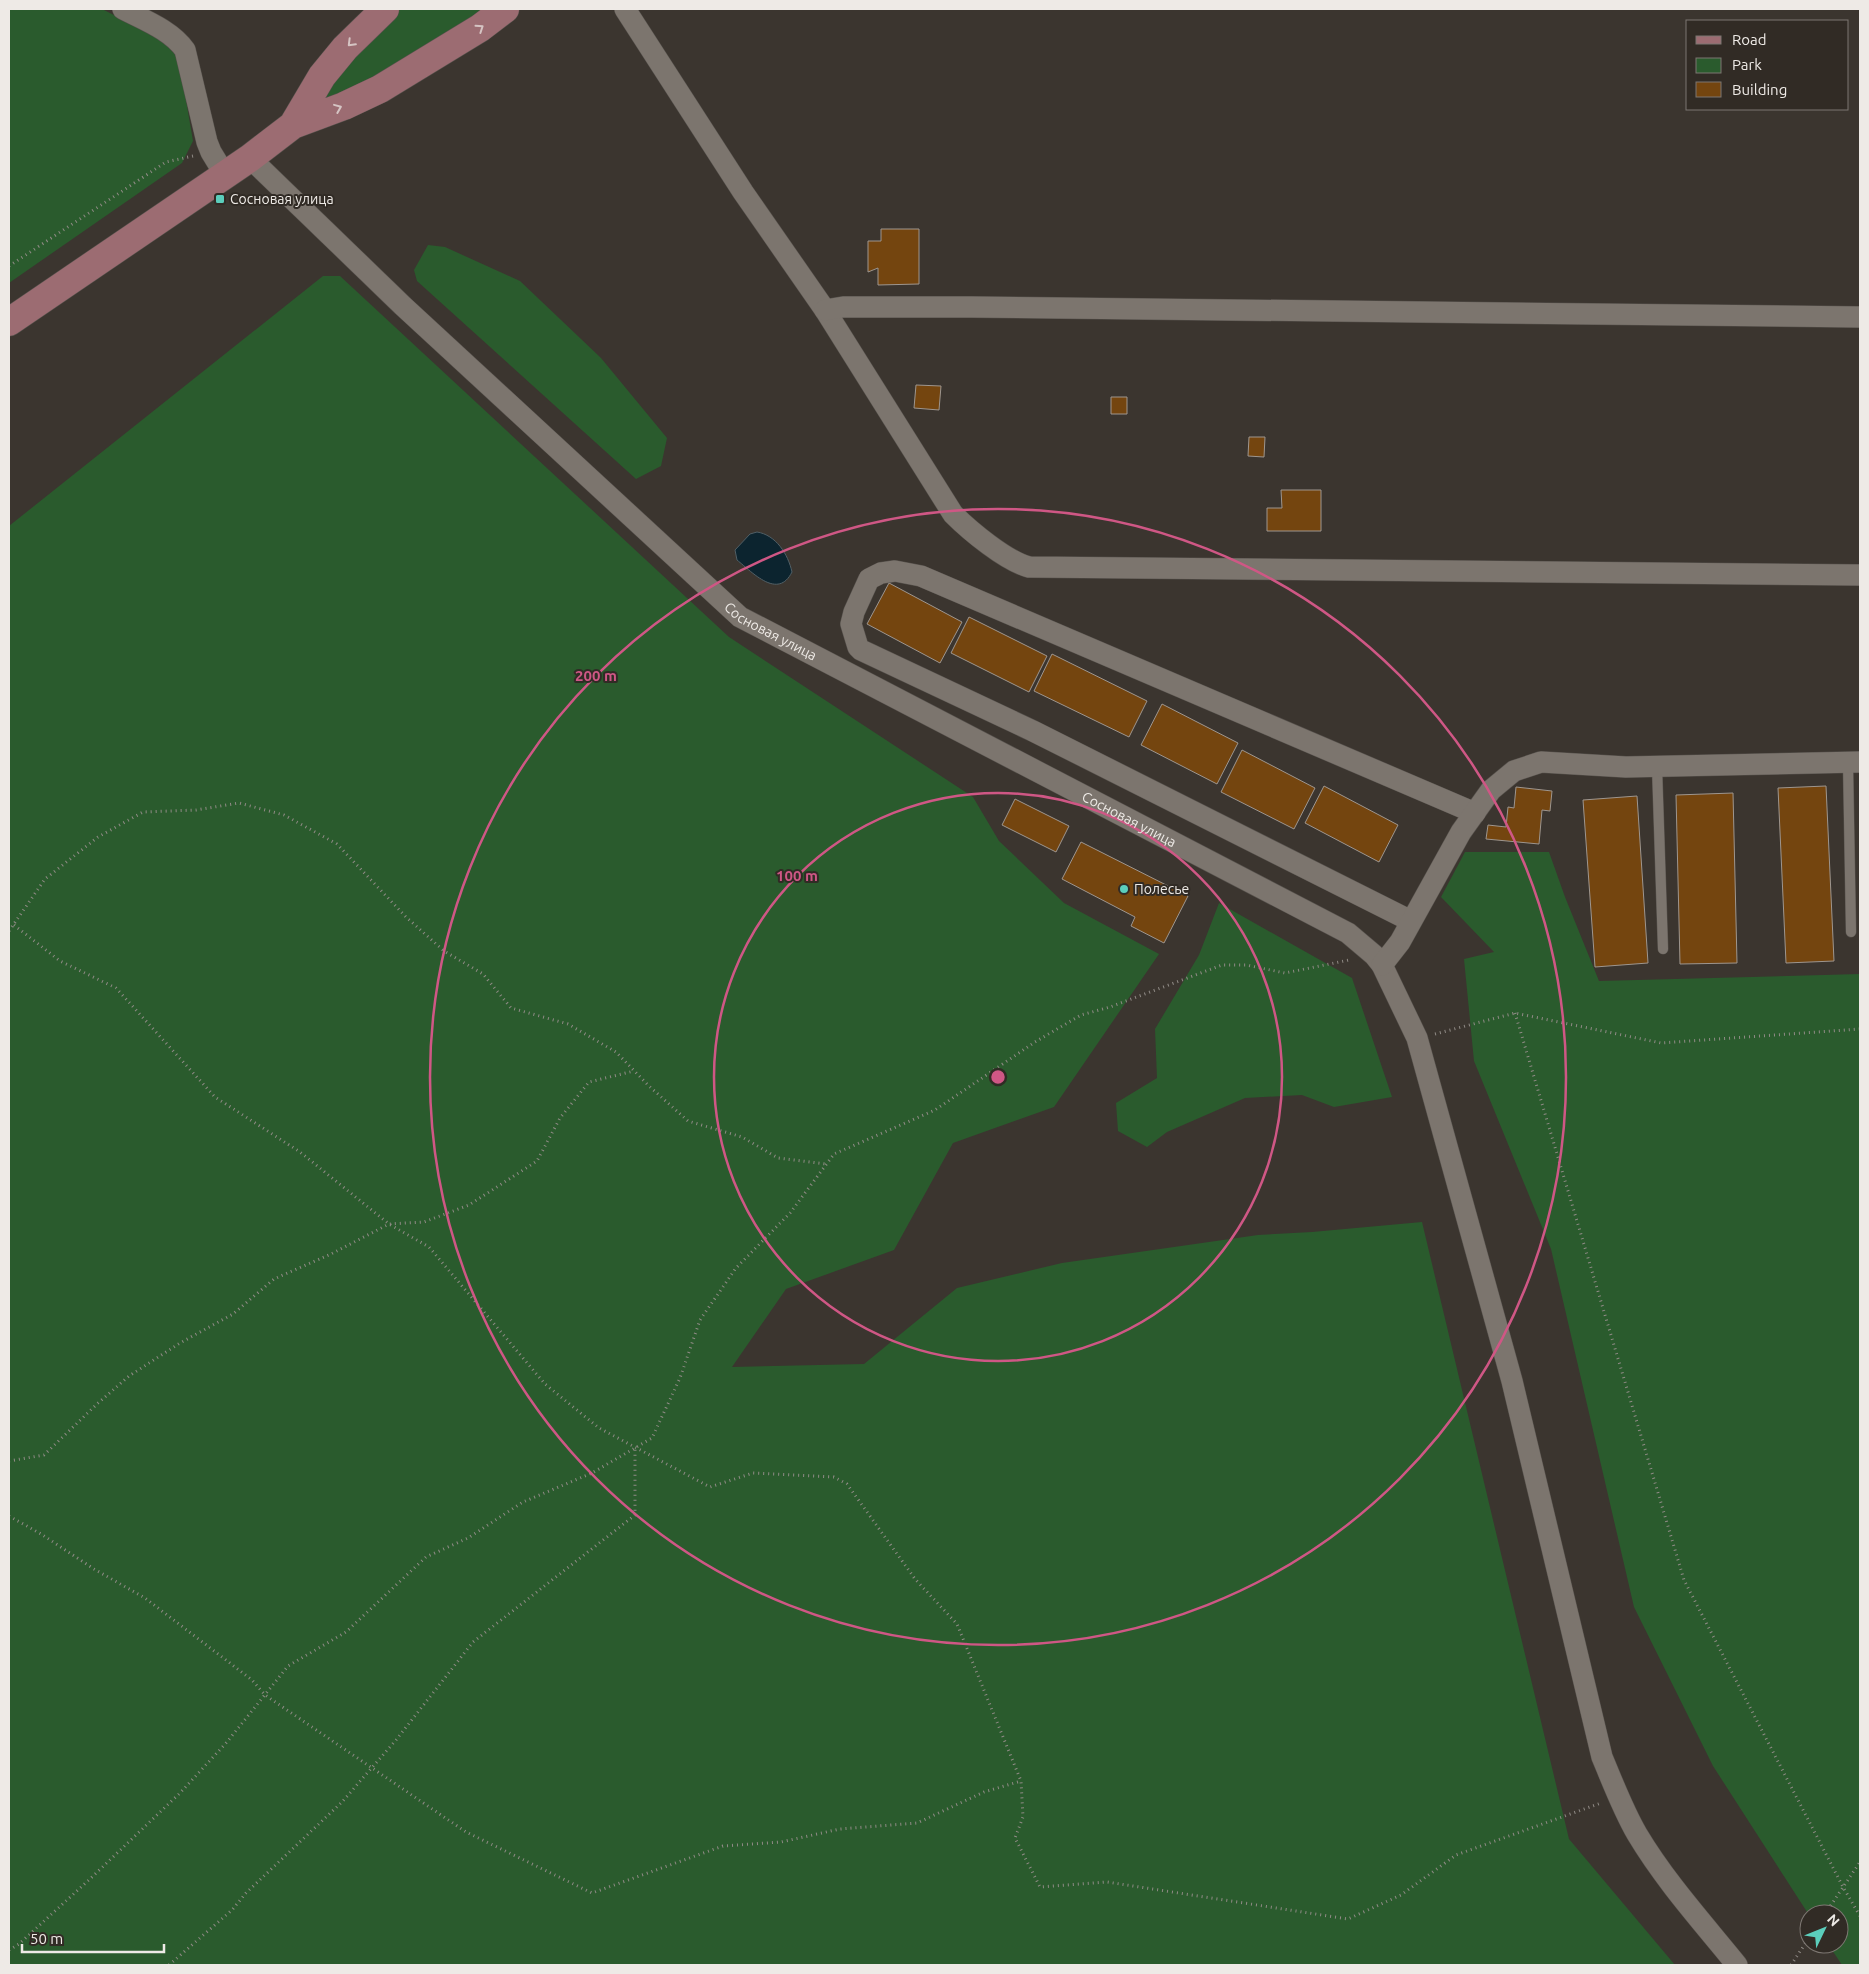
<svg xmlns="http://www.w3.org/2000/svg" width="1869" height="1974" viewBox="0 0 1869 1974" font-family="Ubuntu,sans-serif">
  <style>
    .green { fill: #2a5b2d }
    .water { fill: #0c242f; stroke: #505f66 }
    .building { fill: #74450f; stroke: #9e968f }
    .lines { fill: none; stroke-linecap: round; stroke-linejoin: round }
    .service-casing { stroke: #57524d; stroke-width: 11 }
    .minor-casing { stroke: #57524d; stroke-width: 22 }
    .secondary-casing { stroke: #57524d; stroke-width: 29 }
    .path { stroke: #908b86; stroke-width: 3; stroke-dasharray: 1 4; stroke-linecap: butt }
    .service { stroke: #7c756e; stroke-width: 10 }
    .minor { stroke: #7c756e; stroke-width: 21 }
    .secondary { stroke: #9c6c72; stroke-width: 28 }
    .oneway { stroke: #d5c4c3 }
    .ring { fill: none; stroke: #cf5785; stroke-width: 2.5 }
    .poi-dot { fill: #5bcebc; stroke: #312b25; stroke-width: 2 }
    .labels { text-anchor: middle; stroke-width: 4; stroke-linejoin: round; paint-order: stroke }
    .poi-label { font-size: 14px; fill: #eeeae6; stroke: #312b25; text-anchor: start }
    .street-label { font-size: 14px; fill: #eeeae6; stroke: #312b25 }
    .centre { fill: #cf5785; stroke: #312b25; stroke-width: 2.5 }
    .ring-label { font-size: 15px; text-anchor: middle; font-weight: bold; fill: #cf5785; stroke: #312b25; stroke-width: 4; stroke-linejoin: round; paint-order: stroke }
  </style>
  <rect width="100%" height="100%" fill="#3b352f"/>
  <path class="green" d="M9,9h93l59,30 18,20 14,82 -11,22 -173,120z
    M391,9h107l-159,94 -26,-5z
    M428,245l17,2 75,34 81,77 66,80 -6,28 -25,13 -219,-198 -3,-11z
    M323,276h17l389,361 244,160 26,44 65,62 95,51 -105,153 -101,36 -59,107 -108,39 -54,78 132,-3 93,-76 105,-25 196,-28 54,-3 110,-10 147,617 106,126h-1666v-1439z
    M1465,852h84l16,45 34,84 261,-7v991h-18l-14,-21h11v-30l-30,1 -96,-149 -79,-159 -83,-358 -77,-188 -10,-102 30,-7 -53,-55z
    M1219,903l133,75 40,119 -58,10 -32,-12 -57,3 -78,34 -20,15 -29,-16 -2,-28 41,-25 -2,-49 44,-74z"/>
  <path class="water" d="M757,532c19,3 31,22 35,40 -14,28 -39,1 -55,-12l-2,-10 15,-16z"/>
  <path class="building" d="M881,229h38v55l-41,1v-17l-10,4v-31h13z
    M916,385l25,1 -2,24 -25,-2z
    M1111,397h16v17h-16z
    M1249,437h16l-1,20 -16,-1z
    M1281,490h40v41h-54v-23h15z
    M889,583l73,39 -22,41 -73,-39z
    M969,617l78,39 -18,36 -78,-39z
    M1052,654l95,47 -18,36 -95,-46z
    M1162,704l76,39 -21,41 -76,-39z
    M1242,750l73,38 -21,41 -73,-37z
    M1324,786l74,39 -19,37 -74,-39z
    M1826,786l8,175 -48,2 -8,-175z
    M1516,787l36,4 -2,20 -8,-1 -3,34 -53,-5 2,-14 18,2 2,-20 6,1z
    M1733,793l4,170 -57,1 -4,-169z
    M1637,796l11,167 -53,4 -12,-167z
    M1015,799l54,27 -13,26 -54,-27z
    M1081,842l107,54 -24,47 -33,-17 4,-9 -73,-38z"/>
  <g class="lines">
    <g class="service-casing">
      <path id="service" d="M1848,763l3,169
        M1657,767l6,182"/>
    </g>
    <g class="minor-casing">
      <g id="minor">
        <path d="M123,9c21,11 48,21 62,41l22,92 4,10 14,23"/>
        <path d="M625,9l118,183 82,118 128,204c17,17 53,47 76,53l831,8"/>
        <path id="s1" d="M250,158l153,148 337,311 608,316 26,22 8,10 35,73 95,343 90,376c11,26 21,53 35,77 28,47 66,89 100,131"/>
        <path d="M825,310l18,-3h128l889,10"/>
        <path d="M1411,921l-378,-190 -172,-81 -3,-3 -7,-23 3,-12 15,-33 12,-6 14,-2 26,5 554,237"/>
        <path d="M1382,965l18,-23 61,-110 30,-42 23,-19 27,-9 85,5 234,-5"/>
      </g>
    </g>
    <g class="secondary-casing">
      <path id="secondary" d="M293,125l29,-49 23,-28 40,-39
        M9,322l241,-164 43,-33 51,-19 36,-17 100,-61 25,-19"/>
    </g>
    <path class="path" d="M9,266l157,-104 27,-6
      M14,925l46,36 56,27 99,109 85,55 89,72 40,23 116,137 54,44 111,59 43,-14 81,4 13,7 68,95 42,45 64,157 2,36 -8,21 25,49 67,-5 241,37 53,-24 55,-40 145,-52
      M9,931l36,-52 53,-42 45,-25 53,-2 43,-7 45,12 53,29 69,73 38,34 39,23 28,34 57,16 48,28 33,34 39,35 54,16 36,21 48,6
      M1515,1013l169,567 159,307 17,29
      M1435,1034l80,-21 146,30 199,-14
      M9,1461l35,-6 53,-51 32,-28 51,-33 53,-29 41,-35 57,-25 58,-30 35,-2 45,-17 68,-44 23,-43 29,-36 45,-11
      M9,1516l32,18 53,35 51,29 107,82 13,15 201,137 126,61 131,-47 58,-4 59,-13 77,-6 67,-31 37,-11
      M1825,1914l35,-52
      M9,1950l10,-6 72,-66 89,-85 47,-51 61,-76 58,-34 80,-75 42,-19 55,-36 69,-29 60,-35 28,-60 20,-58 36,-52 54,-55 44,-59 101,-44 100,-68 46,-27 29,-8 112,-42h24l39,8 64,-13
      M169,1965l63,-55 14,-17 96,-91 54,-62 77,-98 162,-127v-68
      M1791,1965l18,-27"/>
    <use href="#service" class="service"/>
    <use href="#minor" class="minor"/>
    <use href="#secondary" class="secondary"/>
  </g>
  <defs><path id="oneway-chevron" d="M-2-3.5L2.5 0L-2 3.5" fill="none" stroke-width="1.6" stroke-linecap="round" stroke-linejoin="round" transform="scale(1.25)"/></defs>
  <g class="oneway">
    <use href="#oneway-chevron" transform="translate(480 28) rotate(-34)"/>
    <use href="#oneway-chevron" transform="translate(351 43) rotate(135)"/>
    <use href="#oneway-chevron" transform="translate(338 108) rotate(-22)"/>
  </g>
  <g class="ring">
    <circle cx="998" cy="1077" r="284"/>
    <circle cx="998" cy="1077" r="568"/>
  </g>
  <g class="poi-dot">
    <rect x="215" y="194" width="10" height="10" rx="2.5"/>
    <circle cx="1124" cy="889" r="5"/>
  </g>
  <g class="labels">
    <g class="poi-label">
      <text x="230" y="204">Сосновая улица</text>
      <text x="1134" y="894">Полесье</text>
    </g>
    <g class="street-label">
      <text dy="5" stroke="none"><textPath href="#s1" startOffset="705">Сосновая улица</textPath></text>
      <text dy="5" stroke="none"><textPath href="#s1" startOffset="1110">Сосновая улица</textPath></text>
    </g>
  </g>
  <circle cx="998" cy="1077" r="8" class="centre"/>
  <g class="ring-label">
    <text x="596" y="681">200 m</text>
    <text x="797" y="881">100 m</text>
  </g>
  <rect width="1869" height="1974" fill="none" stroke="#eeeae6" stroke-width="20"/>
  <rect x="1686" y="20" width="162" height="90" fill="#312b25" stroke="#7d7772"/>
  <rect x="1696" y="36" width="25" height="8" fill="#9c6c72" stroke="#7d7772"/>
  <text x="1732" y="45" font-size="15" fill="#eeeae6">Road</text>
  <rect x="1696" y="58" width="25" height="15" fill="#2a5b2d" stroke="#7d7772"/>
  <text x="1732" y="70" font-size="15" fill="#eeeae6">Park</text>
  <rect x="1696" y="82" width="25" height="15" fill="#74450f" stroke="#7d7772"/>
  <text x="1732" y="95" font-size="15" fill="#eeeae6">Building</text>
  <g transform="translate(1824 1929) rotate(47)"><circle r="24" fill="#312b25" stroke="#7d7772"/>
  <path d="M0-4L9 19L0 12L-9 19Z" fill="#5bcebc"/>
  <text y="-8" font-size="14" font-weight="bold" text-anchor="middle" fill="#eeeae6">N</text>
  </g>
  <path d="M22 1944v8h142v-8" fill="none" stroke="#eeeae6" stroke-width="2.5"/>
  <text x="30" y="1944" font-size="15" fill="#eeeae6" stroke="#312b25" stroke-width="4" paint-order="stroke">50 m</text>
</svg>
